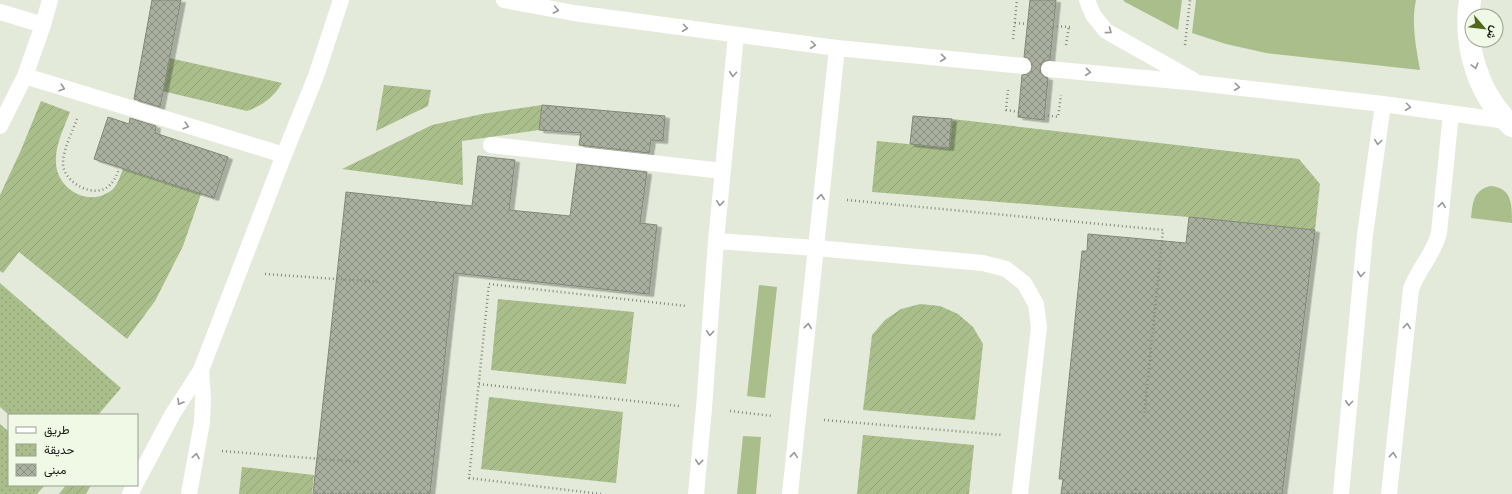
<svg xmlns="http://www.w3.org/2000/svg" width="1512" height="494" viewBox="0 0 1512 494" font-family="Inter,Vazirmatn,sans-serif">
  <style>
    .grass { fill: #a9be8a }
    .park { fill: url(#park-dots) }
    .garden { fill: url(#garden-furrows) }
    .building { fill: url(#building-cross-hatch); stroke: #818878; filter: url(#shadow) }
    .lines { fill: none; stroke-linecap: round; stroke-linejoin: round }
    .path { stroke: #84897d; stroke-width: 2.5; stroke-dasharray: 1 3; stroke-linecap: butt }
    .service { stroke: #fff; stroke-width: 16 }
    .minor { stroke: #fff; stroke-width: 22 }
    .oneway { stroke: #989896 }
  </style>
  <defs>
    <pattern id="park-dots" width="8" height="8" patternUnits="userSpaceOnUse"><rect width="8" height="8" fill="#a9be8a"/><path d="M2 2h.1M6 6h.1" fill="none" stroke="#91a376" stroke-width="1.8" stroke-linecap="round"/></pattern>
    <pattern id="garden-furrows" width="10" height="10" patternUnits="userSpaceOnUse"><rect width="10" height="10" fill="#a9be8a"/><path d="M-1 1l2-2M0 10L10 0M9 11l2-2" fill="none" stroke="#91a376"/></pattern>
    <pattern id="building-cross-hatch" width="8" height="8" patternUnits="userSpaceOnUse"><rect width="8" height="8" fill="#a9b09f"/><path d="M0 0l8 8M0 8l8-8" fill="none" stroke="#898e80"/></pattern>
    <filter id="shadow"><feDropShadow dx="4.5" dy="2.5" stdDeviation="0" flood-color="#0004"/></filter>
  </defs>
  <rect width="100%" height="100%" fill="#e3ead9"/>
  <path class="grass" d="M1123,0h59l-4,30 -53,-28z
    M1196,0h220c-5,23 0,47 4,70l-154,-17 -40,-9 -34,-11z
    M1491,186c21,2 21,18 21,37l-41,-5c2,-16 2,-28 20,-32z
    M759,285l18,2 -12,111 -18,-2z
    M743,436l18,1 -5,57h-19z"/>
  <path class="park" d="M0,283l121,105 -23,27h-89l-9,-8z
    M0,424l9,8v53h36l-8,9h-37z"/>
  <path class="garden" d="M169,58l113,25c-9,15 -19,22 -35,28l-85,-20z
    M384,85l47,5 -3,16 -52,25z
    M41,101l29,11c-6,16 -15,33 -14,50 0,26 31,45 53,30 8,-4 11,-16 14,-23l78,25 -18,52 -28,55 -28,38 -108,-87 -16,21 -3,-2v-76l21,-45z
    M542,105l-3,25 -77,11 1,44 -121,-16 90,-44 50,-11z
    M952,119l347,40 21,25 -5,46 -126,-13 -317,-25 5,-51 72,7z
    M498,299l136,13 -8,72 -135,-14z
    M920,304l20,2 18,8 15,13 10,17 -8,76 -112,-10 9,-75 13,-15 16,-11z
    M489,397l134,15 -7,71 -135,-14z
    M863,435l111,10 -5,49h-112z
    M242,467l72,8 -2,19h-73z
    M66,485h25l-5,9h-27z"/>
  <path class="building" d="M152,0h29l-21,107 -26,-8z
    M1030,0h26l-6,60 -5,1 -3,2 -2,5 1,5 3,4 4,1 -4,42 -26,-3 4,-42 5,-1 4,-3 1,-4 -1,-5 -3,-4 -4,-1z
    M542,105l123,11 -2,25 -12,-1 -2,13 -70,-8 2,-12 -42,-3z
    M913,116l39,3 -3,29 -39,-4z
    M108,117l21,7 1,-6 26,8 -1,7 73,24 -14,41 -120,-39z
    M478,156l37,4 -6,50 61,6 7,-52 70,8 -7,51 17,2 -8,69 -195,-21 -24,221h-117l33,-302 126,14z
    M1189,217l126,13 -33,264h-221l2,-15h-4l7,-70 16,-158h5l1,-17 98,9z"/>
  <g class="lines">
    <path class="path" d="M1015,23l13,1
      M1053,26l17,1
      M1013,39l4,-39
      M1066,45l3,-19
      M1185,45l5,-45
      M1008,90l-2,20 13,2
      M1044,115l14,2 3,-22
      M77,119c-5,14 -14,30 -14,45 1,19 32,36 47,21 4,-4 7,-10 9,-16
      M847,200l316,30 -19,187
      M265,274l114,8
      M479,384l200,22
      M730,411l43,5
      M824,420l178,15
      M222,451l137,11
      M601,494l-132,-16 20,-194 197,22
      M1135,494l1,-8"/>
    <path class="service" d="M504,0l70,13 263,35 186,18
      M1087,0l6,15 13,16 87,49
      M0,12l43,13
      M1049,69l149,14 185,21 124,17
      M25,76l259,79
      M0,126l25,-50 18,-51 7,-25
      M491,145l232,26
      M716,241l100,7 167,15 23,6 18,14 12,21 3,23 -19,167
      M137,481l35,-66 29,-45 83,-215 32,-79 25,-76
      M130,494l5,-9
      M189,494l13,-72 1,-23 -2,-29
      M696,494l8,-86 12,-167 20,-206
      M790,494l47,-446
      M1341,494l24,-259 18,-131
      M1389,494l22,-205c7,-20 23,-35 28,-56l12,-120"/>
    <path class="minor" d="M1470,0c-7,45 8,95 42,126"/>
  </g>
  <defs><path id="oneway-chevron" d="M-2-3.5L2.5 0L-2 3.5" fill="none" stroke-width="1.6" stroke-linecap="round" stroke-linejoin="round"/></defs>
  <g class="oneway">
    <use href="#oneway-chevron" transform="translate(556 10) rotate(11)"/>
    <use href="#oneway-chevron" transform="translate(685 28) rotate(7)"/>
    <use href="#oneway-chevron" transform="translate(1109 31) rotate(36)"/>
    <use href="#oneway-chevron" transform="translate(813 45) rotate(7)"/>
    <use href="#oneway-chevron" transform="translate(943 58) rotate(6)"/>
    <use href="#oneway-chevron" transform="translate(1475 66) rotate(75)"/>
    <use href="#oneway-chevron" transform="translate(1088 72) rotate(6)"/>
    <use href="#oneway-chevron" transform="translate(733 74) rotate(95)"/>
    <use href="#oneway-chevron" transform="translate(1237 87) rotate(6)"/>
    <use href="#oneway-chevron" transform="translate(62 88) rotate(18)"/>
    <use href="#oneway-chevron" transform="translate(1408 107) rotate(7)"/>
    <use href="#oneway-chevron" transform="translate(186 126) rotate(17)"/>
    <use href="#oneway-chevron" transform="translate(1378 142) rotate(98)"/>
    <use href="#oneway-chevron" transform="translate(821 197) rotate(-84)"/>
    <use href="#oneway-chevron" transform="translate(720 203) rotate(96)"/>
    <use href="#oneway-chevron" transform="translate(1442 205) rotate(-84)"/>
    <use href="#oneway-chevron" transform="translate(1361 274) rotate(95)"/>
    <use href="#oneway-chevron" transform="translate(808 326) rotate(-84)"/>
    <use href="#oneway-chevron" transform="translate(1407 326) rotate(-84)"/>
    <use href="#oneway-chevron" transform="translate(710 333) rotate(94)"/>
    <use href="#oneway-chevron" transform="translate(180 402) rotate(120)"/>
    <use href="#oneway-chevron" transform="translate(1349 403) rotate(95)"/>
    <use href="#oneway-chevron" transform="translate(794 455) rotate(-84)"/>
    <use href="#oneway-chevron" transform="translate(1393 455) rotate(-84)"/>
    <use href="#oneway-chevron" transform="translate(196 456) rotate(-79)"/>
    <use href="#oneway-chevron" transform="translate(699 462) rotate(96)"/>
  </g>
  <rect x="8" y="414" width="130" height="72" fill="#f0f8e6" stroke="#9aa092"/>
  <rect x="16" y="427" width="20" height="6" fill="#ffffff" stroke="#9aa092"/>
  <text x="44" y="434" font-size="12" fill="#191b15">طريق</text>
  <rect x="16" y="444" width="20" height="12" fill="url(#park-dots)" stroke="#9aa092"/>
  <text x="44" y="454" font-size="12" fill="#191b15">حديقة</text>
  <rect x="16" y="464" width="20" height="12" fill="url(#building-cross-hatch)" stroke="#9aa092"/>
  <text x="44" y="474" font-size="12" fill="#191b15">مبنى</text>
  <g transform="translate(1484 28) rotate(118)"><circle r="19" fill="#f0f8e6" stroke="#9aa092"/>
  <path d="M0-3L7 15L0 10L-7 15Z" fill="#4f681a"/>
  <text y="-6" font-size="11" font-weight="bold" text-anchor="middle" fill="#191b15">ش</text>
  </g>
</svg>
